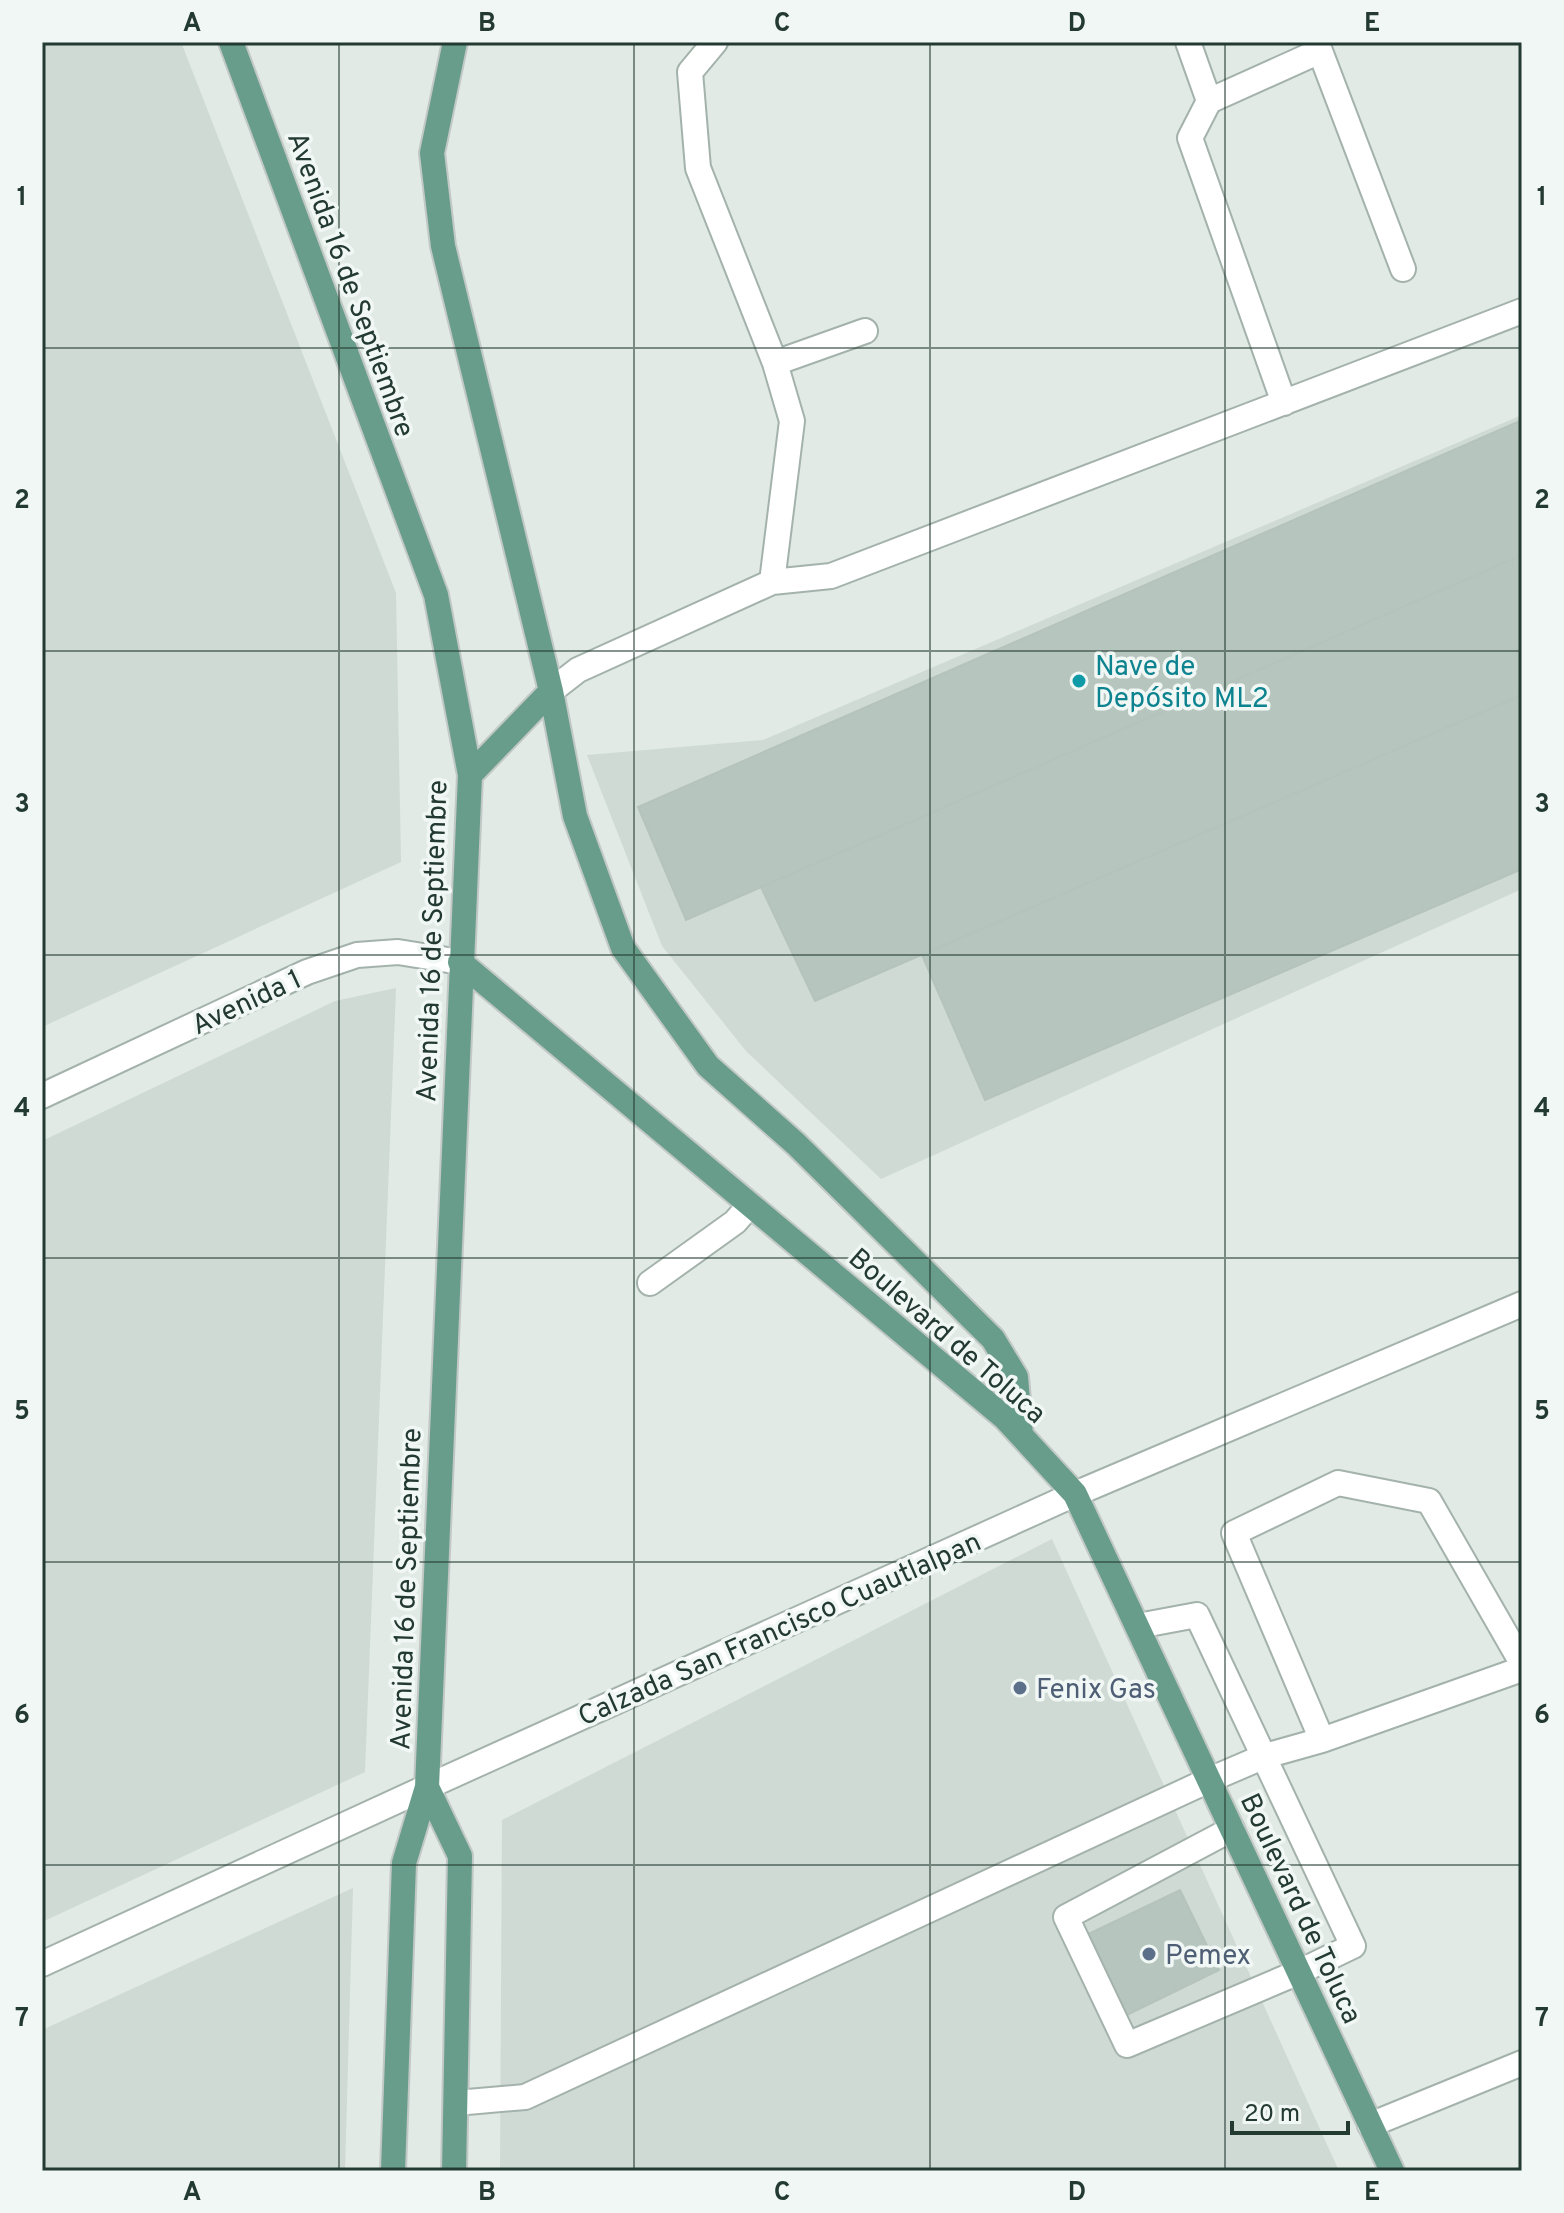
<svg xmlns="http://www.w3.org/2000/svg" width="1564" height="2213" viewBox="0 0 1564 2213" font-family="Overpass,sans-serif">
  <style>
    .built { fill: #cfdad4 }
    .building { fill: #b6c5be; stroke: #b4c3bc; stroke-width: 2 }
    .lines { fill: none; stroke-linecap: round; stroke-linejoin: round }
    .minor-casing { stroke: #a4b2ac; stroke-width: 28 }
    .major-casing { stroke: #c1c8c6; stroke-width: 28 }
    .minor { stroke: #fff; stroke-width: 24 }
    .major { stroke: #699d8b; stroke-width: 24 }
    .grid { fill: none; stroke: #233a32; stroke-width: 2; stroke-opacity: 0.55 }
    .culture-dot { fill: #0f9aa8; stroke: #f1f7f4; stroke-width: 3 }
    .service-dot { fill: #5c6f8a; stroke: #f1f7f4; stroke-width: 3 }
    .labels { text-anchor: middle; stroke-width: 7; stroke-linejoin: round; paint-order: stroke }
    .street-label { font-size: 28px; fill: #233a32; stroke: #f1f7f4 }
    .culture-label { font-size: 28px; fill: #0d838f; stroke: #f1f7f4; text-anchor: start }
    .service-label { font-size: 28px; fill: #4e5e75; stroke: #f1f7f4; text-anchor: start }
    .neatline { fill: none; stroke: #233a32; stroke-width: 3 }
    .grid-label { font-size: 26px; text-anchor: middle; font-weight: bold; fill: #233a32 }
  </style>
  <rect width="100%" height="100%" fill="#e1eae5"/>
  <path class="built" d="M42,42h139l215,551 5,269 -359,165z
    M1522,415v474l-641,290 -135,-128 -84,-105 -75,-191 176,-15z
    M396,988l-31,784 -323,150v-781l293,-140z
    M1052,1539l287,632h-839l2,-351z
    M353,1888l-8,283h-303v-141z"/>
  <path class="building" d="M1522,420v135l-836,365 -48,-113z
    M1522,555v140l-707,306 -54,-114z
    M1522,695v174l-537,231 -63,-145z
    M1180,1890l39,80 -100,49 -39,-81z"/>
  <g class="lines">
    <g class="minor-casing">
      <path id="minor" d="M1188,42l21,59 -19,37 94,265
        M1209,101l111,-50 83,218
        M775,363l90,-32
        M772,582l59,-6 691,-265
        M551,691l27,-21 194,-88 20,-161 -17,-58 -77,-195 -8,-96 25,-30
        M42,1096l265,-124 50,-17 41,-3 62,10
        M650,1283l85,-61 15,-17
        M1138,1626l59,-11 156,331 -54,26 -172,73 -61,-128 166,-88
        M1522,1663l-93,-162 -91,-18 -104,50 88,207 200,-71
        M42,1964l385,-177 648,-293 447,-190
        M456,2103l69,-6 684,-317 56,-24 57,-16
        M1370,2125l152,-62"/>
    </g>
    <g class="major-casing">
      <path id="major" d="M231,42l205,553 34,180 -43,1012 -23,76 -11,308
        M455,42l-23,111 11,93 108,445 24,125 48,132 85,118 88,78 197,195 23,38 5,58
        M470,775l81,-84
        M460,962l545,456 70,76 317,677
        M427,1787l33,69 -6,315"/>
    </g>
    <use href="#minor" class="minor"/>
    <use href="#major" class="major"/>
  </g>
  <path class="grid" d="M339,42v2129M634,42v2129M930,42v2129M1225,42v2129M42,348h1480M42,651h1480M42,955h1480M42,1258h1480M42,1562h1480M42,1865h1480"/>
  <circle class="culture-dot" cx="1079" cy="681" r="8"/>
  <g class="service-dot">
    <circle cx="1020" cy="1688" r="8"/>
    <circle cx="1149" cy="1954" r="8"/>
  </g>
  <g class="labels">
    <g class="street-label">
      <text transform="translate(352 284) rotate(70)" y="10">Avenida 16 de Septiembre</text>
      <text transform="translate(431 941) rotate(-88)" y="10">Avenida 16 de Septiembre</text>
      <text transform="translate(246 1001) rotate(-25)" y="10">Avenida 1</text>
      <text transform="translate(948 1335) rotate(41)" y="10">Boulevard de Toluca</text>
      <text transform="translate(405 1589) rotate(-88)" y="10">Avenida 16 de Septiembre</text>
      <text transform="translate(779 1628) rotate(-24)" y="10">Calzada San Francisco Cuautlalpan</text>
      <text transform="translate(1302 1908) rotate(65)" y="10">Boulevard de Toluca</text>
    </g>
    <g class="culture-label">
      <text x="1095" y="675">Nave de<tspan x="1095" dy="32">Depósito ML2</tspan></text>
    </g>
    <g class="service-label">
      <text x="1036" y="1698">Fenix Gas</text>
      <text x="1165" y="1964">Pemex</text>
    </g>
  </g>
  <rect width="1564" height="2213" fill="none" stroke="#f1f7f4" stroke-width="88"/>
  <path d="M1232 2121v12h116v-12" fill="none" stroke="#233a32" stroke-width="4"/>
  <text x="1244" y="2121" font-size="24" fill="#233a32" stroke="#f1f7f4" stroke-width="6" paint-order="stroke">20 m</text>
  <rect x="44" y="44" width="1476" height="2125" class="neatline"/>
  <g class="grid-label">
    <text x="192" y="31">A</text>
    <text x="487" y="31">B</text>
    <text x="782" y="31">C</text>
    <text x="1077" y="31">D</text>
    <text x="1372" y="31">E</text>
    <text x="22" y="205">1</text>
    <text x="1542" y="205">1</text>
    <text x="22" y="508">2</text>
    <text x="1542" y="508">2</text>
    <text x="22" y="812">3</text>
    <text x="1542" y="812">3</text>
    <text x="22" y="1116">4</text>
    <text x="1542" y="1116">4</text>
    <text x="22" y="1419">5</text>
    <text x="1542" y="1419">5</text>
    <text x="22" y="1723">6</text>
    <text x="1542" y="1723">6</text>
    <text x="22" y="2026">7</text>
    <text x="1542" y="2026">7</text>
    <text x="192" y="2200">A</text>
    <text x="487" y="2200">B</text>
    <text x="782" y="2200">C</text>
    <text x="1077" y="2200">D</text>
    <text x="1372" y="2200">E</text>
  </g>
</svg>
